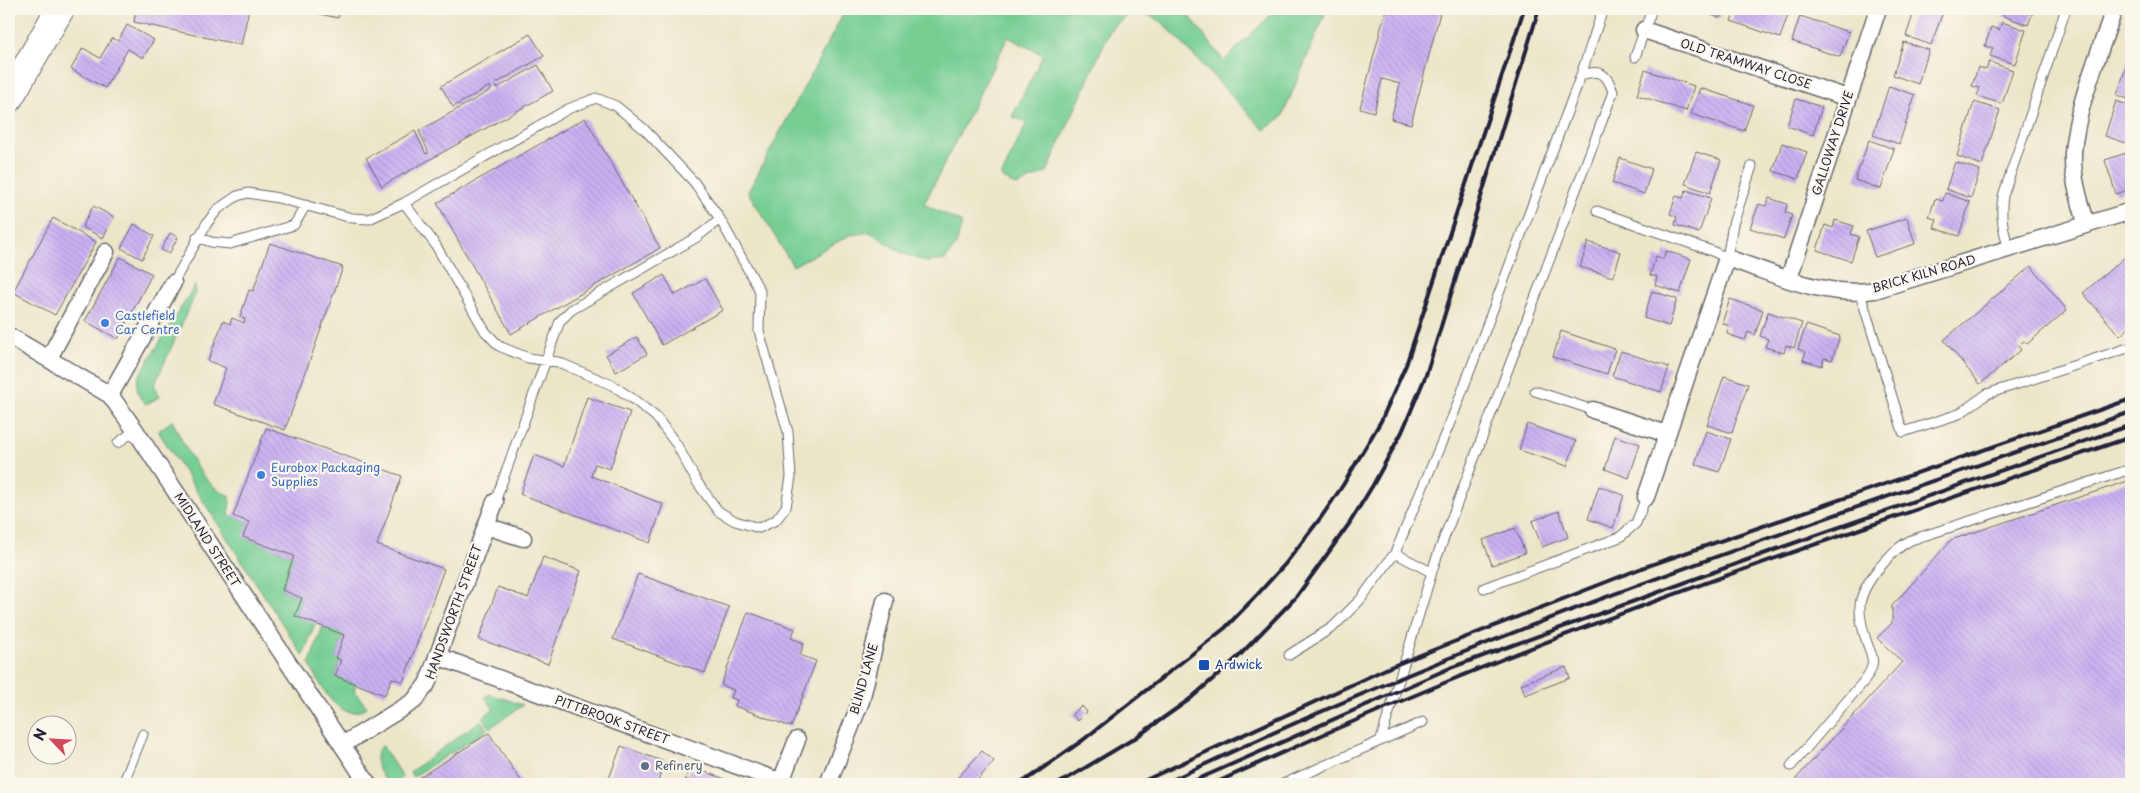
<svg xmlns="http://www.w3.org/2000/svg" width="2140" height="793" viewBox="0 0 2140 793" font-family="'Playpen Sans',sans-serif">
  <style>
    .grass { fill: #76ce93; stroke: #4c7867 }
    .building { fill: url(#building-back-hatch) }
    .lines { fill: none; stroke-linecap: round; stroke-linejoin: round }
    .lane-casing { stroke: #69676d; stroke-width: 11 }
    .street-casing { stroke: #69676d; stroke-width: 19 }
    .highway-casing { stroke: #69676d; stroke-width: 30 }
    .lane { stroke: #fff; stroke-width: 9 }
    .street { stroke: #fff; stroke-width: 16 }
    .highway { stroke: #fff; stroke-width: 28 }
    .rail { stroke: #22223b; stroke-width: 4 }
    .shop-dot { fill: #3f7fe0; stroke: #fbf7ec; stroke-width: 2 }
    .transit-dot { fill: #1a4fb4; stroke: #fbf7ec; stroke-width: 2 }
    .service-dot { fill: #5c6f8a; stroke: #fbf7ec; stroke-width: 2 }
    .labels { text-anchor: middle; stroke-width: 4.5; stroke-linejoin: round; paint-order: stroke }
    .street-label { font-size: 12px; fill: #22223b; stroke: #fbf7ec }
    .shop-label { font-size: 12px; fill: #366cbe; stroke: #fbf7ec; text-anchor: start }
    .transit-label { font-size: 12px; fill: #164399; stroke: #fbf7ec; text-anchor: start }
    .service-label { font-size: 12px; fill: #4e5e75; stroke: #fbf7ec; text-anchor: start }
  </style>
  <defs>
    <pattern id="building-back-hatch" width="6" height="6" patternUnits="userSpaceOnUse" patternTransform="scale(1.25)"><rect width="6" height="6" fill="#cab1f2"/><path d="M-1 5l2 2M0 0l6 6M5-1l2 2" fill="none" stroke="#ad98d0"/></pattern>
  </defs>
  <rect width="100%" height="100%" fill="#fbf7ec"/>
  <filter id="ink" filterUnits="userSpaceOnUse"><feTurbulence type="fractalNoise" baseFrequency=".02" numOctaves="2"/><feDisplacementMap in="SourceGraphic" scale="10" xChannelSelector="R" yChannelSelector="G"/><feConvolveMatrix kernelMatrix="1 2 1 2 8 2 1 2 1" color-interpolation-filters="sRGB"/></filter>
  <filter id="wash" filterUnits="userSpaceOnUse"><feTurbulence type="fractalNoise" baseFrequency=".0096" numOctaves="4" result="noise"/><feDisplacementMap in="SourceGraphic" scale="20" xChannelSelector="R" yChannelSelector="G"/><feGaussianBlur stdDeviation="1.12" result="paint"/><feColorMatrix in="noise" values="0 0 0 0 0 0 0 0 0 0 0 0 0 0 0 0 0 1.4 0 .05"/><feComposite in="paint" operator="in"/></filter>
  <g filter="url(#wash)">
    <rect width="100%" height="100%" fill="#ece6c9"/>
    <path class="grass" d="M846,9h338l40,52 53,-52h50l-45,108 -18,13 -103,-109 -26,-11 -24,18 -64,144 -31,14 -15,-9 26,-55 -15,-5 31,-62 -35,-18 -84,167 38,19 -6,22 -11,15 -18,2 -25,-9 -32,-21 -20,3 -57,31 -45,-74z
      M195,285v10l-41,91 6,11 -14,7c-9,-7 -11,-17 -7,-28z
      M172,421c15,27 28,64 58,75l-1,19 20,7 -5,15 50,19 -12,34 20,8 -7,18 20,7 -12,33 -145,-225z
      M323,626l21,9 -8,23 5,2 -6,16 21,8 -2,7 13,16c-3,2 -7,4 -11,5 -24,3 -37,-32 -47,-48z
      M490,694l33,11 -33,23 -7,-11 11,-8 -9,-12z
      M481,720l6,10 -74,47 -3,-5z
      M382,745l20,32 -3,4 2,3h-13c-8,-12 -19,-26 -6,-39z"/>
    <g id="blocks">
      <path class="building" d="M136,9h113l-8,36 -107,-23z
        M298,9h42l-2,9z
        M1386,9h55l-30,115 -20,-5 9,-35 -10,-3 -8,-2 -8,33 -14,-4z
        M1694,9h29l-3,9z
        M1736,9h41l12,3 -9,26 -49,-17z
        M1915,9h29l-13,36 -25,-9z
        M2005,9h29l-6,16 -25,-9z
        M1800,16l49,16 -9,25 -48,-16z
        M2002,22l24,8 -11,34 -25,-8 3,-8 -8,-2 6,-19 8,3z
        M127,25l27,15 -11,18 -15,-9 -23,39 -34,-19 12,-21 17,10 12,-20 6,3z
        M530,34l14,22 -49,28 2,4 41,-23 15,26 -171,95 -16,-28 49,-27 11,23 3,-1 -10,-22 72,-41 -1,-4 -37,21 -12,-21z
        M1904,42l25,8 -11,34 -25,-9z
        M2128,61l3,1v38l-14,-5z
        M1989,62l24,8 -11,34 -25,-8 3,-8 -8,-2 6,-19 8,3z
        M1645,70l49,16 -8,25 -49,-16z
        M1889,86l26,9 -16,49 -26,-9z
        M1700,88l53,17 -9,26 -53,-17z
        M1796,99l26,8 -9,28 -26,-9z
        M2116,101l15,5v31l-2,7 -24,-8z
        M1974,102l26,8 -18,55 -25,-9z
        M585,118l75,130 -149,86 -74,-131z
        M1869,140l25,9 -13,40 -26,-9z
        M1782,143l25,9 -9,27 -25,-8z
        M1696,152l25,8 -11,33 -25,-9z
        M2129,152l2,6v31l-15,5 -11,-34z
        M1620,158l32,11 -8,25 -32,-11z
        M1955,162l25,8 -9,28 -25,-9z
        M1686,190l25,8 -12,35 -24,-8 2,-8 -7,-3 6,-18 7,2z
        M1945,193l25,9 -11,34 -25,-8 3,-8 -8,-3 6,-18 8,2z
        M1769,198l18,6 -2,8 7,3 -8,24 -34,-11 9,-24 7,2z
        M93,206l21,11 -11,21 -21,-11z
        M53,218l43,24 -41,73 -42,-23z
        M1907,218l8,26 -40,13 -9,-26z
        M1835,220l19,6 -3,8 8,3 -8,24 -34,-11 8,-25 8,3z
        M134,224l20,12 -12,23 -21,-11z
        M170,233l8,4 -9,17 -8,-4z
        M1588,242l33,10 -8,25 -33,-10z
        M270,243l73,24 -58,163 -72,-26 13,-36 -18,-7 15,-40 7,3 2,-6 12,5 1,-4 -5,-2 9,-27 4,1z
        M1666,251l25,8 -11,34 -25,-8 2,-8 -7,-2 6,-19 7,3z
        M2131,252v74l-11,10 -37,-43z
        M120,257l32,17 -34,65 -33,-18z
        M2031,266l36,44 -40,34 -3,-3 -3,2 -3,3 3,4 -41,34 -36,-44z
        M664,275l11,20 30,-16 18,31 -61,35 -29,-52z
        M1652,291l25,8 -8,27 -25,-8z
        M1730,299l33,11 -8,25 -7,-3 -3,8 -18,-6 2,-8 -7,-3z
        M1768,312l34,11 -8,25 -8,-3 -2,8 -19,-6 3,-8 -8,-3z
        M1806,325l34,11 -8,24 -8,-2 -2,8 -19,-6 3,-8 -8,-3z
        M1561,331l54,18 -8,25 -54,-17z
        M637,337l10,17 -31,18 -10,-17z
        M1621,351l48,16 -8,25 -49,-16z
        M1724,376l24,8 -16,49 -25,-8z
        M587,397l43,15 -20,57 -15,-5 -4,12 72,28 -13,39 -130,-49 14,-39 30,11z
        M1527,424l49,17 -9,25 -48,-16z
        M266,428l136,48 -25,69 67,24 -41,113 -11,-4 -7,17 -50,-19 6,-16 -5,-2 8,-23 -49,-19 7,-18 -20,-8 12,-34 -51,-19 6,-15 -16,-6z
        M1706,431l25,8 -12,33 -24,-8z
        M1615,436l25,8 -11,34 -24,-9z
        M2131,480v304h-340l111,-122 -25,-24 15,-15v-17l59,-66z
        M1599,486l25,9 -11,33 -25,-9z
        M1559,511l9,26 -26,10 -10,-26z
        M1515,528l10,25 -33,12 -9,-25z
        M543,557l38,14 -33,93 -69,-25 19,-52 30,11z
        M638,574l91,33 -24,66 -92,-34z
        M748,612l47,17 -4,9 13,5 -4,12 16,6 -25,66 -56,-21 2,-6 -6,-2 3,-8 -13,-5z
        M1566,667l4,11 -45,17 -4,-11z
        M1082,706l5,6 -9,9 -6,-7z
        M489,733l34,51h-114z
        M621,746l44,16 -8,22h-50z
        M982,751l12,10 -20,23h-22z
        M691,767l48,17h-48l1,-2 -7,-3z"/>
    </g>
  </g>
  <g filter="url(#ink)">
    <use href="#blocks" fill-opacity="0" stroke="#69676d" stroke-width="1"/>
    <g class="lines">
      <g class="lane-casing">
        <path id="lane" d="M1635,57l17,-48
          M1581,75l22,-66
          M1597,211l115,40 15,7 6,-34 19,-58
          M197,237l14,5 19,2 64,-19 12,-20
          M2009,249c-6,-19 -9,-34 -6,-53l63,-187
          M173,283l34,-60 11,-14 19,-13 11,-3 30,5 74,20 17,1 35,-16 164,-94 28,-11 20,8 28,23 50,53 26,37 40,72 -1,40 29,101 3,45 -5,30 -10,13 -17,8 -24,-7 -17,-10 -21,-29 -20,-37 -21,-28 -23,-18 -21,-14 -54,-23 -30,-4 -29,-12 -14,-15 -50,-87 -31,-41
          M1860,293l43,139 56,-18 28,-20 144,-47
          M1535,391l58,19
          M118,443l17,-13
          M495,502l65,-181 11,-11 126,-73 23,-18
          M1484,588l136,-51 16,-14 10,-26
          M1289,655l44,-28 27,-27 35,-47
          M1381,739l54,-177 178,-470c-6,-19 -13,-23 -32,-17l-127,338 -59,140 36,19
          M1791,766l74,-86c3,-5 6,-9 7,-14 2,-8 -2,-15 -5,-23 -11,-33 -11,-47 12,-75 10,-11 18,-21 32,-28l220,-71
          M123,784l20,-50
          M1283,784l140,-62"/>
      </g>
      <g class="street-casing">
        <path id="street" d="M1644,30l204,68
          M2087,225c-7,-23 -15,-47 -14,-72 3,-46 27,-100 41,-144
          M1789,278l89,-269
          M9,336l101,59 25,35 233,354
          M49,358l57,-106
          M110,395l63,-112
          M1593,410l74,24
          M1646,497l81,-239c46,15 98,41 148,32l256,-79
          M486,526l37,12
          M437,656l350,128
          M342,745l72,-44 13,-17 68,-182
          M780,784l17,-44
          M828,784l33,-83 24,-100"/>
      </g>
      <g class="highway-casing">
        <path id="highway" d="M9,98l51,-89"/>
      </g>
      <use href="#lane" class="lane"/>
      <use href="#street" class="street"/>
      <use href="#highway" class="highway"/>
      <path class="rail" d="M1020,784l63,-44 142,-112 31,-32 30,-33 36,-47 21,-31 38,-64 25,-56 118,-356
        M1058,784l77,-46 55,-39 48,-42 59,-61 52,-72 24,-39 29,-53 24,-57 113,-366
        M1137,784l253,-117 252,-99 489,-169
        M1164,784c311,-152 642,-258 967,-372
        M1187,784l263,-116 327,-119 354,-124
        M1213,784c98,-45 195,-87 295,-127 205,-81 415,-149 623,-220"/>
    </g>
  </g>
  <g class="shop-dot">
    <circle cx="105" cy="323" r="5"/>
    <circle cx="261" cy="475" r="5"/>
  </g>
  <rect class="transit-dot" x="1198" y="659" width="12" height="12" rx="2.5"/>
  <circle class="service-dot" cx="645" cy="766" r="5"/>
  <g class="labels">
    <g class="street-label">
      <text transform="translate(1746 64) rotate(18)" y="4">OLD TRAMWAY CLOSE</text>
      <text transform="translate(1833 143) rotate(-72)" y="4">GALLOWAY DRIVE</text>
      <text transform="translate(1924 274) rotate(-16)" y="4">BRICK KILN ROAD</text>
      <text transform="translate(207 540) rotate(57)" y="4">MIDLAND STREET</text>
      <text transform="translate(454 612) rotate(-70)" y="4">HANDSWORTH STREET</text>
      <text transform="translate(864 679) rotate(-74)" y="4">BLIND LANE</text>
      <text transform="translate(612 720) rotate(20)" y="4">PITTBROOK STREET</text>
    </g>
    <g class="shop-label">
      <text x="115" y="320">Castlefield<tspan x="115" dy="14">Car Centre</tspan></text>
      <text x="271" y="472">Eurobox Packaging<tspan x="271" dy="14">Supplies</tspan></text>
    </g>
    <g class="transit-label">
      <text x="1215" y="669">Ardwick</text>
    </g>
    <g class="service-label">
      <text x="655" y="770">Refinery</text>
    </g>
  </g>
  <rect width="2140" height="793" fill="none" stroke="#fbf7ec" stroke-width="30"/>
  <g transform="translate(52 740) rotate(295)"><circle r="24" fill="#fbf7ec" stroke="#a4a2a5"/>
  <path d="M0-4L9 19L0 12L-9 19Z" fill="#d1495b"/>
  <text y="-8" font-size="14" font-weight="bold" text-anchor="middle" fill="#22223b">N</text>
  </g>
</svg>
